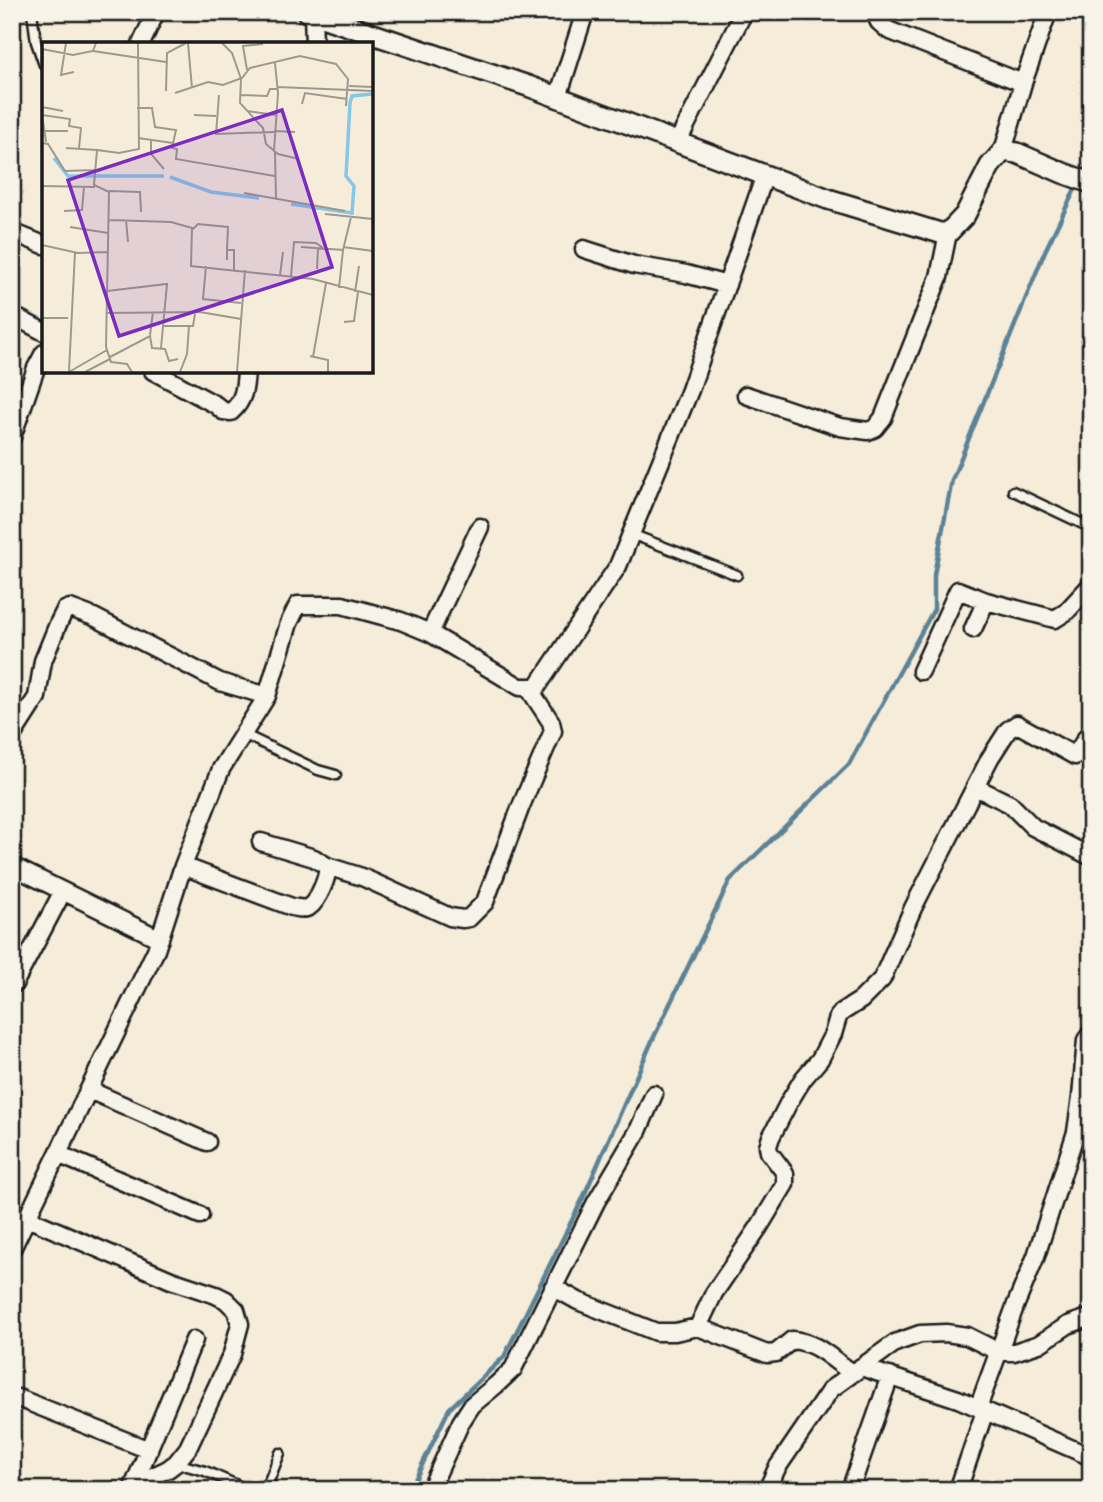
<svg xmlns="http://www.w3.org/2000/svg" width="1103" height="1502" viewBox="0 0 1103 1502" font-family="'Architects Daughter',sans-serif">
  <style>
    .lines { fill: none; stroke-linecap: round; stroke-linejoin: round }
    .stream { stroke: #5c8296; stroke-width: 4.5 }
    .service-casing { stroke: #1c1c1c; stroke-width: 13 }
    .minor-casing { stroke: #1c1c1c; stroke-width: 21 }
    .tertiary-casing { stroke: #1c1c1c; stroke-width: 24 }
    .service { stroke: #f7f3e8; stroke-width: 8 }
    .minor { stroke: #f7f3e8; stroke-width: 16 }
    .tertiary { stroke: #f7f3e8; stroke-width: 19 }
    .inset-river { fill: none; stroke: #86c6e7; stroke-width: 3.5 }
    .inset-road { fill: none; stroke: #9e998e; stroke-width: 2 }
    .view { fill: #7b2cbf; fill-opacity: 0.15; stroke: #7b2cbf; stroke-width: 3.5 }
    .inset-edge { fill: none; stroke: #1c1c1c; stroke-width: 3.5 }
  </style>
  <rect width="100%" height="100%" fill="#f5edda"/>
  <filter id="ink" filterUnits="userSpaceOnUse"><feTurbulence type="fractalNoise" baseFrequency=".0143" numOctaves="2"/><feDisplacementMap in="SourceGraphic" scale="14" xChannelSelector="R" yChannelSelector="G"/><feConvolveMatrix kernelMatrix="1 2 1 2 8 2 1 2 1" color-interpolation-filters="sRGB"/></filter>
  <g filter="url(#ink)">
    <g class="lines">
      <path class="stream" d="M1082,175l9,-18
        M410,1490l39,-81 55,-52 79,-159 69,-157 78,-161 119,-116 85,-155v-34l18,-95 93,-229 33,-68"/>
      <g class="service-casing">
        <path id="service" d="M32,12l4,30 8,23
          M1013,491l78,37
          M631,534l106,41
          M243,734l75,36 18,5
          M176,1463l29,8 41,18 9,1
          M260,1490l9,-9 11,-28"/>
      </g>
      <g class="minor-casing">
        <path id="minor" d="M874,12l5,10 9,8 135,53
          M313,14l1,30
          M141,44l15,-32
          M558,97l27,-85
          M678,141l66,-129
          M1003,151l20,-68 25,-71
          M12,232l32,13
          M584,249l50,16 52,9 41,11
          M12,315l32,17
          M153,371l63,34 7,6 8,1c13,-11 14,-25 15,-41
          M746,395l94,32 28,4 7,-3 8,-10 56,-141 9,-44
          M12,437l24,-69 8,-15
          M973,629l13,-28 69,18 11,-7 25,-27
          M430,633l50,-106
          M921,671l37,-81 28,11
          M12,736l25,-39 6,-36 15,-37 7,-14 5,-2 24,9 126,65 47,14
          M975,787l35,17 23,23 58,30
          M12,866l148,73
          M183,866l109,41c6,1 12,3 17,0 9,-6 20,-31 18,-41l-13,-8 -53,-16
          M327,866l35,11 88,40 13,2 6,-1 16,-16 36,-96 32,-75 -2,-9 -23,-35
          M14,984l49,-93
          M89,1090l118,52
          M58,1154l142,61
          M27,1218l144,62 45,15 10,5 10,10 4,14 -8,30 -44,94 -12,15 -8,6 -34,16
          M12,1249l144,-299 27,-84 38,-97 46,-73 22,-73 9,-18h44l59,16 29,12 90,54h17l81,-121 72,-176 75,-215
          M553,1287l25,14 78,31h19l23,-5 69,27 9,-1 16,-13c28,3 38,19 61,33
          M698,1327l16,-34 45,-66 26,-43v-11l-16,-21 -1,-6 3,-9 18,-35 14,-23 17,-20 13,-25 5,-17 4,-5 19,-12 21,-21 31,-71 77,-150 18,-28 9,-6 58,32 16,-26
          M861,1367l97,32 133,58
          M18,1398l131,52
          M978,1408l38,-104 20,-48 40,-124 5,-35 5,-57 5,-7
          M133,1487l61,-147
          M430,1490l31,-68 11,-17 24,-20 17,-16 83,-167 42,-71 16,-37
          M767,1490l10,-22 54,-79 64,-46 25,-9 26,-1 21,3 32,16h15l25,-8 29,-19 23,-8
          M850,1490l40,-114
          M958,1490l27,-79"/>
      </g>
      <g class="tertiary-casing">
        <path id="tertiary" d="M307,12l221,74 300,113 112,34h8l17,-18 25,-49 13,-15 14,2 46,20 28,10"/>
      </g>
      <use href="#service" class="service"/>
      <use href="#minor" class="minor"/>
      <use href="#tertiary" class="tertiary"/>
    </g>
  </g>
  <g transform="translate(42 42)">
    <rect width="331" height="331" fill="#f5edda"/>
    <path class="inset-river" d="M12,116l14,18h96M128,135l41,15 48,6M249,162l61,9 2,-27 -8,-10 4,-73 2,-7 21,-2"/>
    <path class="inset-road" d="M24,1l-5,32 13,-3M146,1l4,45M180,1l10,10 9,26 -1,24 23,25 3,16 12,10 21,5M0,7l31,6 20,-4 3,-8M51,9l73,11M205,28l-4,-24 20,-2M0,35l1,-28M307,44l24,1M236,45l95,4M124,49l1,-38 19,-10M133,51l33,-11 15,3 19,-7 8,-10 50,-12 36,8 12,15 -2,27M177,53l-3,39 58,-2M198,53l27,1 3,-7h8M260,62l3,-11 42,6M0,65l21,4M95,66h15l3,19 21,3 -4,18 5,1 -1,10 99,17M205,69l29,4M0,73l28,4 -1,7 12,2 -2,20M152,73l22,1M1,79l3,21M2,89h24M232,89l21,1M96,96l35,5M109,97v15l13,15M0,101l6,1 17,27 30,-1M24,106l31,2M232,109l4,-58 -3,-30M233,110l1,46M0,144l53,1M67,149l31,1 1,20M202,151l101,18M22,169l18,-1 2,-23M283,172l48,5M67,178l62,2 21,6 -1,38 122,13 60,16M84,178l2,22M28,185l38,6M151,187l5,-5 30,3 -1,23M0,203l36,8 29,-1M259,205l42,3 -4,38M301,205l30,4M301,208l8,-33M185,218v-10h7v20M164,224l-3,33 38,4M275,227l1,-21M238,233l3,-23M249,234l3,-34 22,1 7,5M65,249l60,-7 -6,64M313,250l4,-26M64,271l94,-1 41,7M0,276h26M302,280l10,-1 4,-29M121,284h30l2,-12M108,293l3,-23M268,314l18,4v12M68,315l40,-21 2,12 13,1 4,12 9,-2M271,315l13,-74M27,329l6,-119M27,330l38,-22M43,330l25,-13M90,330l-5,-8 -16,-2 -5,-15 3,-155 -15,-7 3,-35 22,3 20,-4 -1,-106M138,330l7,-18 2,-28M195,330l8,-102"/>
    <path class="view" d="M240,68l50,157 -213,69 -51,-156z"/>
    <rect width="331" height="331" class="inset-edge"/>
  </g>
  <rect width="1103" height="1502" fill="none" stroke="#f7f3e8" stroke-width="42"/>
  <rect x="21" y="21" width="1061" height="1460" fill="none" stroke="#1c1c1c" stroke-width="2.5" filter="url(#ink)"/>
</svg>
